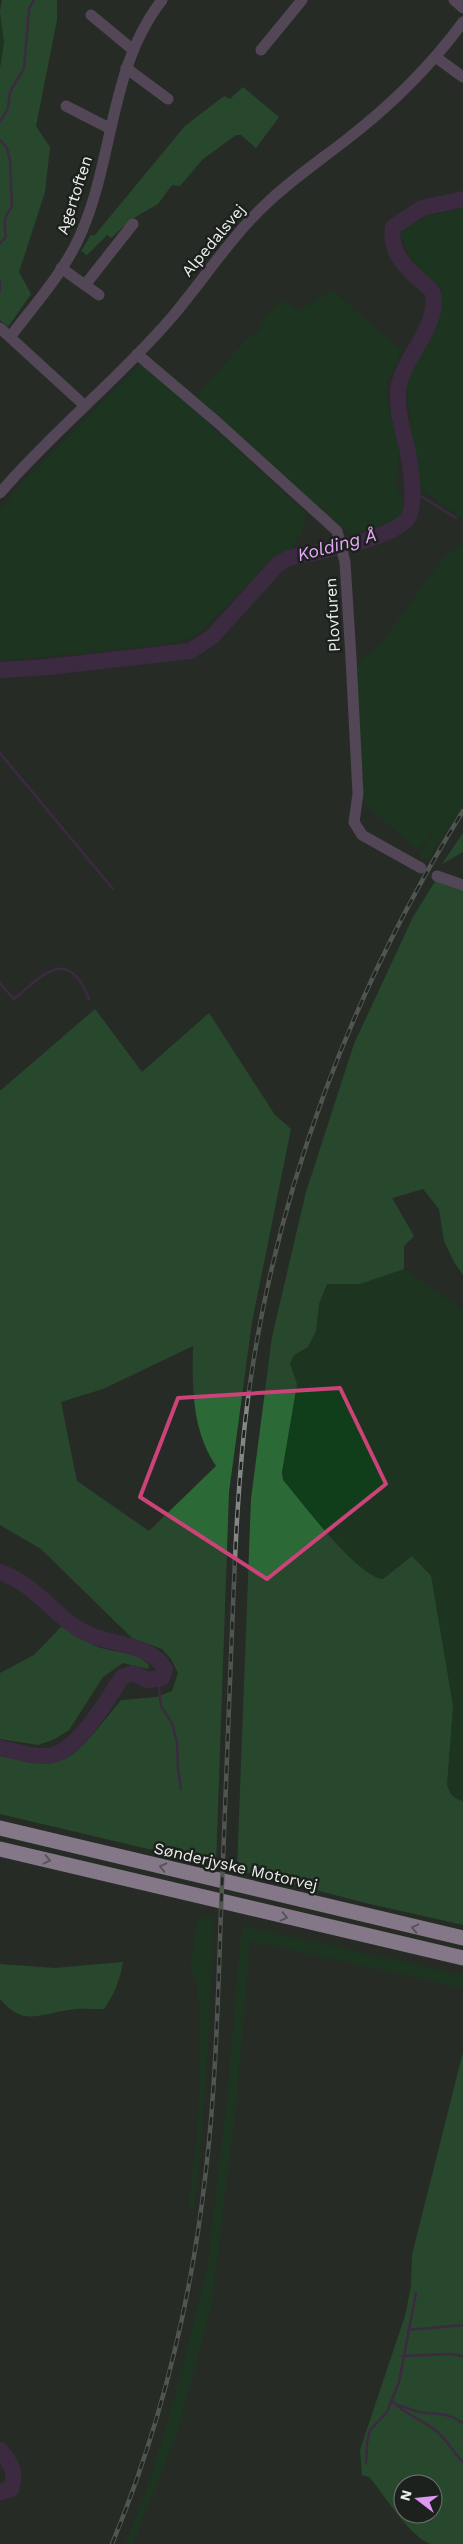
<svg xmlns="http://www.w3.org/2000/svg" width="463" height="2544" viewBox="0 0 463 2544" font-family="'Work Sans',sans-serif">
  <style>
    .green { fill: #103e1a }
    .forest { fill: #2b6a37; fill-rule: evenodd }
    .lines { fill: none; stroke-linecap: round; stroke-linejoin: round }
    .stream { stroke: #542960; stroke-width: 2.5 }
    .river { stroke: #542960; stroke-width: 16 }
    .minor { stroke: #896892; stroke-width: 11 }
    .highway { stroke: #f5d5fe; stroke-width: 15 }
    .rail-casing { stroke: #848784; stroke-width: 4.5 }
    .rail { stroke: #1d211e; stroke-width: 2.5; stroke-dasharray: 8; stroke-linecap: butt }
    .oneway { stroke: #948499 }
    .marked { fill: none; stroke: #cb4378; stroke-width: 4; stroke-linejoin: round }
    .labels { text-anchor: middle; stroke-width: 5; stroke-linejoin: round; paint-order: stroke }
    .street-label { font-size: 16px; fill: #edefed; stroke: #1d211e }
    .water-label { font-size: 18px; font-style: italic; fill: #e8a7fb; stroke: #1d211e }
  </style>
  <rect width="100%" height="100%" fill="#272b27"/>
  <path class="green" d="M0,11l4,31 -4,26z
    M463,208v311l-41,-29 -9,-34 -7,-78 13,-24 15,-19 8,-47c-3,-4 -9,-6 -13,-9 -10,-7 -26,-32 -28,-44 4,-16 47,-24 62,-27z
    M332,290l68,59 -2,13 -11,19 -1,15 14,56 -4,34 7,13 -1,16c-16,11 -33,16 -53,19l-153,-138 56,-63 3,2 7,-8 -3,-2 22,-26 17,12z
    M142,362l164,151 -4,21 -12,15 -24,14 -14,18 -56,54 -19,7 -45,6 -132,13v-150l19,-25z
    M463,542v264l-36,54 -7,-5 17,-29 -19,24 -53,-45 -9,-114 1,-24 6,-9 14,-9 67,-92z
    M404,1269l59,41v491c-10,-2 -13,-7 -16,-16l6,-79 -42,-150 -28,23c-26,-2 -81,-77 -100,-99l7,-116 4,-9 14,-8 8,-16 3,-27 9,-20 32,-1z
    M198,1917h15c-1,99 -9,194 -19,292l-6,1 10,-78 2,-71v-54l-3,-22 -7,-18z
    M244,1926l219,49v13l-213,-47 -13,156 -26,210 -33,123 -45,114h-8l21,-53 22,-70 40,-156 20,-177 13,-154z"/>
  <path class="forest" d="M2,0h55v20l-21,106 14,21 -5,45 -26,80 12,22 -23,33 -8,-7v-252l4,-26 -4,-31z
    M243,87l36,30 -23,31 -15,-13h-5l-33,24 -23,27 -8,-1 -14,19 -26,15 -21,19 -4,-3 -20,20 -6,-4 10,-16 3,1 91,-110 39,-30 6,3z
    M463,833v19l-21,12z
    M436,880l27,10v385l-9,-13 -10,-21 -5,-32 -16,-20 -31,9 22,38 -10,10v23l-44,15h-33l-8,20 -3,27 -8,16 -14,8 -4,9 7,20 -15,88 1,8c19,22 74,97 100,99l29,-23 19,20 22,130 -6,79c3,9 6,14 16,16v124l-97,-22 -129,-33 14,-371 21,-162 34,-145 48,-148 59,-127z
    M95,1009l47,63 67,-59 66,102 16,14 -39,193 -23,170 -13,373 -216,-51v-58c21,3 45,10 65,3 16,-6 44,-45 56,-59l36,-3 15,-6 6,-18 -7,-14 -9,-10 -30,-11 -91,-89 -41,-24v-434zM193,1346c-1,42 -1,84 23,120l-67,65 -72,-50 -16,-79 42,-13z
    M63,1625c12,9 24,19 38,23 18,5 35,4 48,17l-1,4 -25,-6 -20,14 -34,53 -14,9 -17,6 -38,-6v-66l34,-18z
    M123,1962c-3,18 -9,33 -19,47 -12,0 -25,-1 -36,1 -31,5 -45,16 -68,-11v-35l55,4z
    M463,2052v492c-10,0 -21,0 -31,0 -20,-3 -50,-53 -63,-67l-7,-2 -2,-25 45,-134 6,-30 1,-31zM403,2484h30v30h-30z"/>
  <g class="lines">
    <path class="stream" d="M0,122l8,-14 2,-16 14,-24 5,-59 5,-9
      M0,140l7,8 3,13 2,46c-9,10 -8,17 -6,30l-6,6
      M0,281v10
      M411,490l45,28
      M0,753l113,136
      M0,983l14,16c29,-24 54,-54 75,0
      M158,1679l3,27 11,17 5,20 1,25 3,21
      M408,2330l55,-5
      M402,2356l48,-2 13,2
      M392,2401c11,12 28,18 42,28 12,9 19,23 29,33
      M397,2405c8,2 15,5 23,7 19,3 27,0 43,11
      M366,2463l1,-20 3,-13 17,-18 12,-30 17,-89"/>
    <path class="river" d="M0,670l48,-3 142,-16 22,-14 66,-73 11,-6c26,-6 108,-19 120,-42 7,-16 2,-47 -1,-64 -5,-22 -13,-44 -9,-67 6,-30 40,-58 34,-91 -1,-5 -6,-8 -10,-11 -18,-16 -34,-31 -30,-56l29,-19 41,-9
      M0,1572c40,14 55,48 90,63 24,10 61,9 75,34l-3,9 -15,2 -14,-7 -11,4c-15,23 -41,69 -68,78 -16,4 -38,-4 -54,-7
      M0,2450c11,13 17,22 11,39l-11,3"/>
    <path class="minor" d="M454,0l9,8
      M91,15l41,34
      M261,50l41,-50
      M437,58l26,19
      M126,68l42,31
      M66,106l45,23
      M61,268l38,27
      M85,285l48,-61
      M0,328l84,77
      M10,337c25,-33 56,-67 72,-106 32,-75 28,-165 80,-231
      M137,354l80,68 120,109 8,31 6,96 7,136 -4,28 8,13 59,33
      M0,493c54,-63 119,-114 172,-176 32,-38 58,-79 94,-113 25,-24 53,-43 80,-64 44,-34 84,-73 117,-118
      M437,876l26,9"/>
    <path class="highway" d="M0,1828l463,110
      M0,1849l463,109"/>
    <g class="rail-casing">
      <path id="rail" d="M112,2544c49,-118 80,-247 94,-374 10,-86 12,-173 15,-260 4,-93 7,-186 11,-279 3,-78 6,-156 16,-233 28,-209 104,-408 215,-587"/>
    </g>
    <use href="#rail" class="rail"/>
  </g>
  <defs><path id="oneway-chevron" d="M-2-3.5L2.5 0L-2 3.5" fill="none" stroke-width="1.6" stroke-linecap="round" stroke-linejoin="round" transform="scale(1.25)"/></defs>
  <g class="oneway">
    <use href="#oneway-chevron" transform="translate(47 1860) rotate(13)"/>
    <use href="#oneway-chevron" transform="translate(163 1867) rotate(-167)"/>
    <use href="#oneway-chevron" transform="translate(284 1917) rotate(13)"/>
    <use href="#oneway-chevron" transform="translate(415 1928) rotate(-167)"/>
  </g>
  <path d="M0 0H463V2544H0ZM340,1388l46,96 -119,95 -127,-82 38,-99z" fill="#272b27" fill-opacity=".55" fill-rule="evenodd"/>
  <path class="marked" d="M340,1388l46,96 -119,95 -127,-82 38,-99z"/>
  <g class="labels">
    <g class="street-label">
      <text transform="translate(74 195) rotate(-72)" y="6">Agertoften</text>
      <text transform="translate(213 240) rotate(-50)" y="6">Alpedalsvej</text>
      <text transform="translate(332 615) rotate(-93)" y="6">Plovfuren</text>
      <text transform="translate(236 1866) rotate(13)" y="6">Sønderjyske Motorvej</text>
    </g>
    <g class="water-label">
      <text transform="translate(337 545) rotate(-15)" y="6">Kolding Å</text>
    </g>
  </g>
  <g transform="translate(418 2499) rotate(286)"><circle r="24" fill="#1d211e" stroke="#707371"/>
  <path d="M0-4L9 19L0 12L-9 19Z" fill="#de98f2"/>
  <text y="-8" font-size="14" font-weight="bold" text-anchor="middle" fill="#edefed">N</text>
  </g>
</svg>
